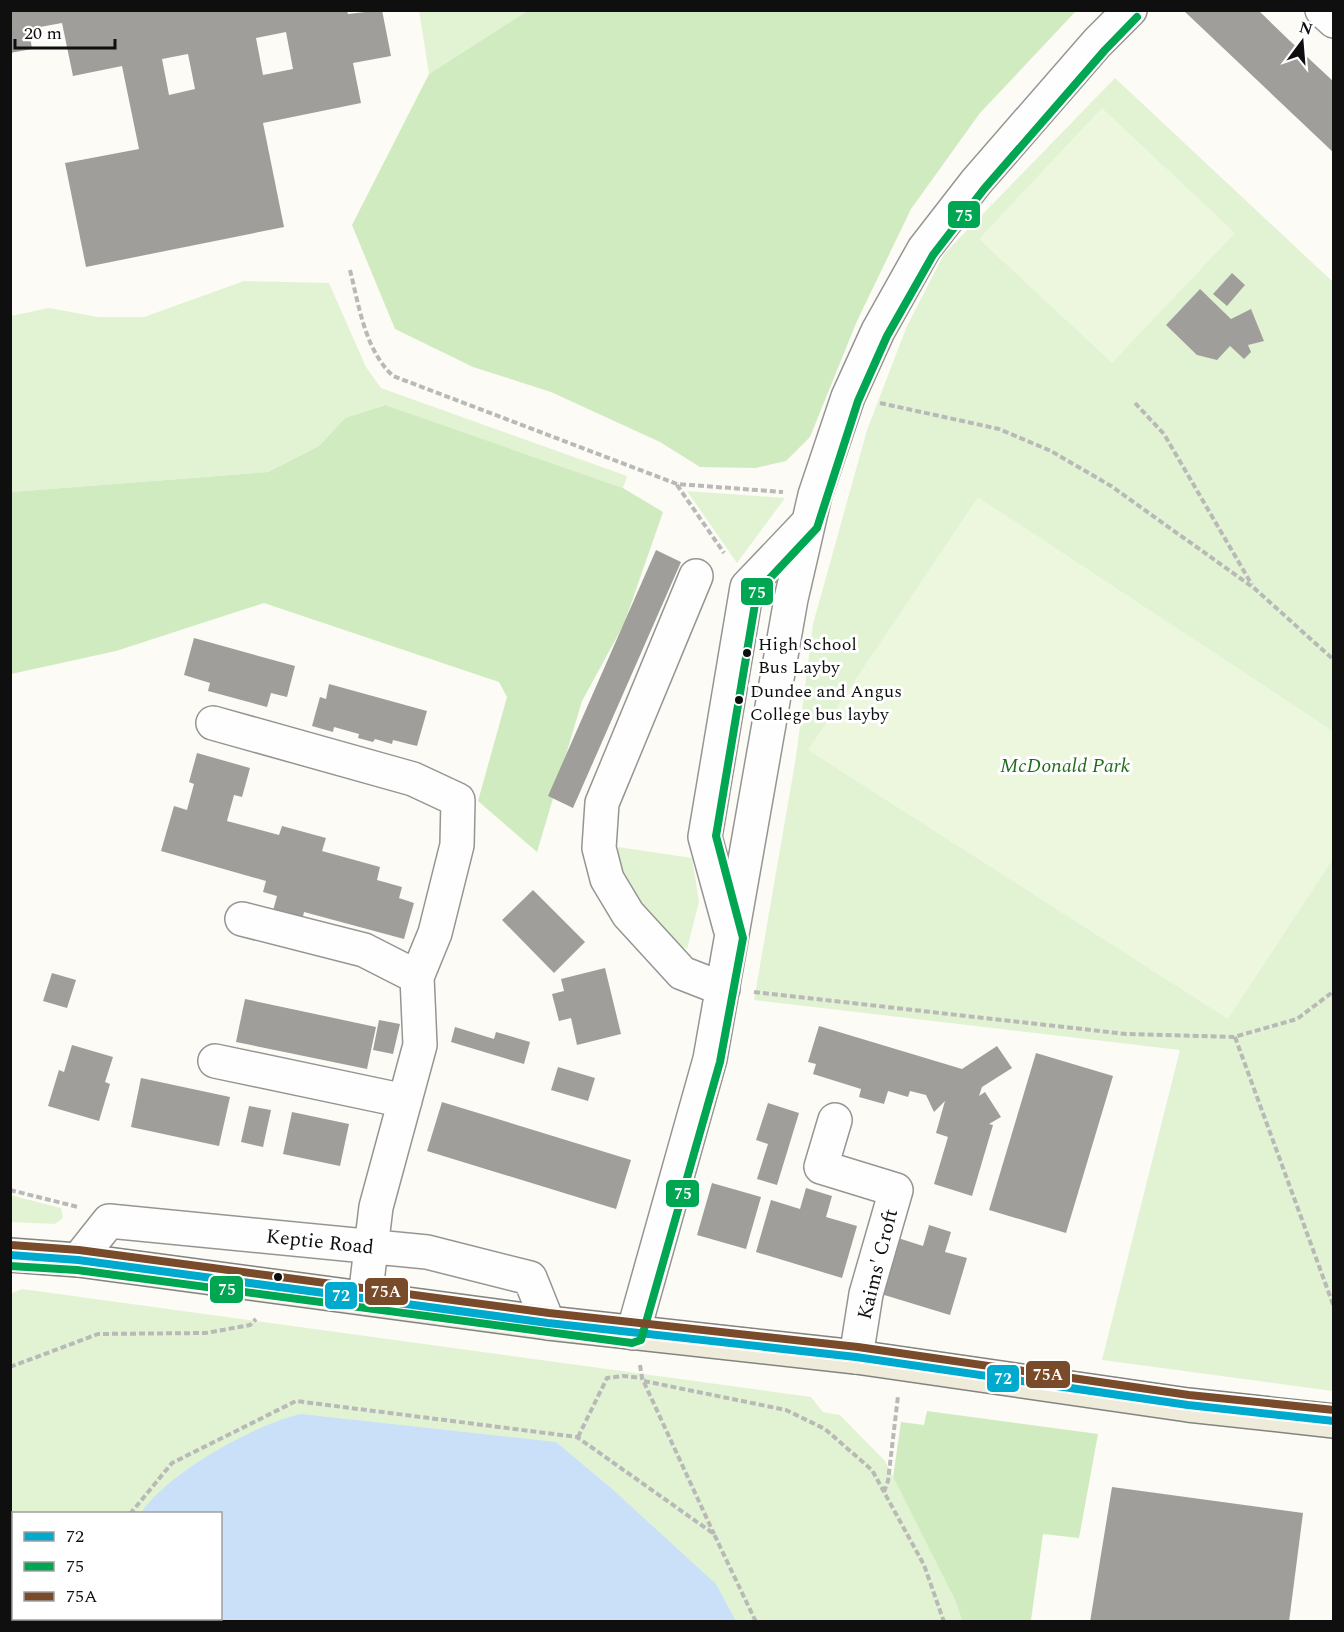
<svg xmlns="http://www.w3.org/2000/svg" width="1344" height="1632" viewBox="0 0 1344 1632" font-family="Spectral,serif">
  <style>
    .green { fill: #e2f3d4 }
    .forest { fill: #d1ebc1 }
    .pitch { fill: #ecf7de }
    .water { fill: #cae0f8 }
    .building { fill: #a09e9a; fill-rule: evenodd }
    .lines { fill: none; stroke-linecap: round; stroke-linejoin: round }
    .minor-casing { stroke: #969593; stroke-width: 36 }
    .major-casing { stroke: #838380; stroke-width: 36 }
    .path { stroke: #b9b9b8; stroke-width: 4; stroke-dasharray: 6 3; stroke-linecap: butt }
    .minor { stroke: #fffefe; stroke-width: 33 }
    .major { stroke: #eeebda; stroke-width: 33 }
    .bus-1-casing { stroke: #fff; stroke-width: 12 }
    .bus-2-casing { stroke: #fff; stroke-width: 12 }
    .bus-3-casing { stroke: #fff; stroke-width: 12 }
    .bus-1 { stroke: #00a9ce; stroke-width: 8 }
    .bus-2 { stroke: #00a651; stroke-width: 8 }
    .bus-3 { stroke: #7a4b2a; stroke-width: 8 }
    .bus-dot { fill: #0f0f0f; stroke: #fff; stroke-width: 2 }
    .labels { text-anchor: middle; stroke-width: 6; stroke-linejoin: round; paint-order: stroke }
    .bus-label { font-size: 18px; fill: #0f0f0f; stroke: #fff; text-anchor: start }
    .park-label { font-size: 20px; font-style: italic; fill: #216b1c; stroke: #fff }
    .street-label { font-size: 20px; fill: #0f0f0f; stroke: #fff }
    .line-badge { stroke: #fff; stroke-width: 2 }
    .badge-label { font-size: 16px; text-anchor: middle; font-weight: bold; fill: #fff }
  </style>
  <rect width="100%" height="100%" fill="#fcfbf5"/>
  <path class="green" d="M419,10h108v1l-98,63z
    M1115,78l218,204v1109l-231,-31 78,-310 -426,-50 42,-243 17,-133 54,-194 40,-104 37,-72z
    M244,281l85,2 37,84 15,21 246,88 -4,12 -239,-83 -39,13 -26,28 -51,26 -257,20v-176l38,-8 49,9h46z
    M687,491l98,7 -48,65z
    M618,847l74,11 7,44 -12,47 -20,-10 -37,-50 -12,-22z
    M10,1195l51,13 2,10 -8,6 -44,-2z
    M22,1289l789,108 12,15 17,3 45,46 71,141 6,19h-928l-1,-2 187,-1v-104h-206l-1,48 -3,-9v-259z"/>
  <path class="forest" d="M527,11v-1l549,1 -96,102 -69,96 -54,112 -47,116 -24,24 -31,7 -55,-1 -40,-25 -109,-50 -78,-25 -78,-38 -43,-104 77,-151z
    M385,405l238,83 40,24 -39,112 -42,77 -45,151 -59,-51 29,-104 -8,-15 -235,-79 -148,48 -105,23v-182l257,-20 51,-26 26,-28z
    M927,1411l171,23 -19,104 -36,-4 -12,86 9,1h-78l-6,-19 -63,-125 8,-55 23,3z"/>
  <path class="pitch" d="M1102,108l133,125 -123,130 -133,-124z
    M978,497l355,234v128l-105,160 -420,-269z"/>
  <path class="water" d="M301,1414l255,28 55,46 105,96 20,37h-609l-1,-2 94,-1v-104l-79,-1c26,-40 114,-89 160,-99z"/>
  <path class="building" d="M10,10h337l1,4 34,-4 9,46 -38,7 8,40 -98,20 21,104 -198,40 -21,-104 74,-14 -17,-83 -49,10 -11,-53 -33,6 3,20 -22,4zM286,32l7,37 -30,6 -7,-37zM188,54l7,35 -26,6 -7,-36z
    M1183,10h75l32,31 44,41v71z
    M1232,273l13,12 -18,21 -14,-12z
    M1200,289l31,30 20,-10 13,32 -16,4 3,7 -7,7 -14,-13 -13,14 -20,-5 -31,-30z
    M656,550l25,12 -108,246 -25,-12z
    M194,638l101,28 -8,31 -16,-4 -4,14 -59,-16 2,-8 -26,-8z
    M329,684l98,27 -10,35 -24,-6 -1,4 -17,-5 -2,3 -15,-4 1,-4 -25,-7 -1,5 -21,-6 8,-29 6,2z
    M197,753l53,15 -8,29 -8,-2 -7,26 52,14 3,-9 44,12 -4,13 58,16 -3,13 25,7 -3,11 15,5 -10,36 -100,-27 -3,14 -30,-8 6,-22 -14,-4 3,-11 -105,-30 13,-45 13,4 7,-26 -5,-2z
    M533,890l52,52 -31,31 -52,-53z
    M605,968l16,66 -44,11 -6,-27 -12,3 -7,-27 12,-3 -3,-12z
    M52,973l24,7 -9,28 -24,-7z
    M245,999l131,28 -9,42 -131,-27z
    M379,1020l21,4 -7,30 -20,-4z
    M819,1026l143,43 35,-23 15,22 -30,19 -3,9 6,-4 16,25 -12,7 4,1 -21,71 -38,-12 14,-47 -12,-4 9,-32 -11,11 -8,-17 -16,-4 -2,6 -20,-6 -4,13 -25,-7 2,-8 -48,-15 3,-10 -8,-2z
    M455,1027l39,12 2,-7 34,10 -6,22 -73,-22z
    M72,1045l41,12 -8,25 5,2 -11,37 -51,-15 11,-36 5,2z
    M1036,1053l77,23 -47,157 -77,-23z
    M558,1067l37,11 -7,23 -37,-11z
    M141,1078l89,19 -11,49 -88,-19z
    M442,1102l189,58 -15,49 -189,-58z
    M768,1103l31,10 -22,72 -20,-6 11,-35 -12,-4z
    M249,1106l22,4 -8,37 -22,-5z
    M292,1112l57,12 -9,42 -57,-12z
    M712,1183l49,14 -15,52 -49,-14z
    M806,1188l26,8 -6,21 31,9 -15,52 -86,-26 15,-52 29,9z
    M929,1225l22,7 -6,20 22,6 -17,57 -69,-21 17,-56 25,8z
    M1112,1487l191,26 -14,109h-199z"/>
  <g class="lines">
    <g class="minor-casing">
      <path id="minor" d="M1322,10l12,11
        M696,576l-94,227 -3,45 8,31 21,35 54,59 41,16
        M213,723l200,56 45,21 -1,45 -22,88 -18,44 3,68 -44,162 -11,91
        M242,919l122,31 53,27
        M730,928l-25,-91 42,-250 60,-63
        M215,1061l190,40
        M835,1120l-14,47 75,23 -30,104 -10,63
        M78,1260l31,-39 318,31 103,26 18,45
        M633,1333l77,-274 81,-460 24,-104 33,-98 30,-66 46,-82 52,-67 121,-139 33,-33"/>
    </g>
    <g class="major-casing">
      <path id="major" d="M10,1255l68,5 470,63 308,34 332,48 146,16"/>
    </g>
    <path class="path" d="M350,270c9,36 15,80 43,106l284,108 106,8
      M880,403l119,26 52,22 60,35 143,102 80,72
      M1135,403l29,31 88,151
      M677,485l47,68
      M754,992l372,42 108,3 63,-18 37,-28
      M1235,1037l99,270
      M10,1190l68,17
      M640,1365l2,13 72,156
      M10,1367l88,-33 108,-1 44,-8 6,-6
      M644,1381l142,29 39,19 47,41 52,95 20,57
      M578,1437l29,-59 16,-2 19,2
      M884,1492l4,-11 10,-85
      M130,1514l42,-51 124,-62 281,36 137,97 42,88
      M10,1608h4
      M108,1618v4"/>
    <use href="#minor" class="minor"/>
    <use href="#major" class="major"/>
    <g class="bus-1-casing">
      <path id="bus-1" d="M10,1255l68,5 470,63 308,34 332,48 146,16"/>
    </g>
    <g class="bus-2-casing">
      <path id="bus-2" d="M10,1266l67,4 555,73 9,-3 79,-278 23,-124 -27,-102 41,-244 60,-64 41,-127 29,-65 46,-81 51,-66 121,-139 32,-33"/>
    </g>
    <g class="bus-3-casing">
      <path id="bus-3" d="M11,1245l68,5 470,63 309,34 331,48 145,15"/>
    </g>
    <use href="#bus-1" class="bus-1"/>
    <use href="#bus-2" class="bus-2"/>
    <use href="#bus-3" class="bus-3"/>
  </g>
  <g class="bus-dot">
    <circle cx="747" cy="653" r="5"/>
    <circle cx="739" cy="700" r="5"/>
    <circle cx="278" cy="1277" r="5"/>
  </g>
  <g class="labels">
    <g class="bus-label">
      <text x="758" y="650">High School<tspan x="758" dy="23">Bus Layby</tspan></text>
      <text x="750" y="697">Dundee and Angus<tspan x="750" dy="23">College bus layby</tspan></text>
    </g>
    <g class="park-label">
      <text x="1065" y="772">McDonald Park</text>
    </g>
    <g class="street-label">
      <text transform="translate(320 1241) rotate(6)" y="7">Keptie Road</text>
      <text transform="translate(877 1264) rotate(-76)" y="7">Kaims' Croft</text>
    </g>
  </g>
  <g class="line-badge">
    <rect x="947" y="200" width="34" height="29" rx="6" fill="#00a651"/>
    <rect x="740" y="577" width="34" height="29" rx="6" fill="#00a651"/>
    <rect x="665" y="1179" width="35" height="29" rx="6" fill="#00a651"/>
    <rect x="209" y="1275" width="35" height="29" rx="6" fill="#00a651"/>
    <rect x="364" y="1277" width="45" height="29" rx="6" fill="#7a4b2a"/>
    <rect x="324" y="1281" width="34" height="29" rx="6" fill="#00a9ce"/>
    <rect x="1025" y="1360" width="46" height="29" rx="6" fill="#7a4b2a"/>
    <rect x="986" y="1364" width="34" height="29" rx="6" fill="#00a9ce"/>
  </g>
  <g class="badge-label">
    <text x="964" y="221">75</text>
    <text x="757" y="598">75</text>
    <text x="683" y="1199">75</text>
    <text x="227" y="1295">75</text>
    <text x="386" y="1297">75A</text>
    <text x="341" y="1301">72</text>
    <text x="1048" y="1380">75A</text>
    <text x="1003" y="1384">72</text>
  </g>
  <rect width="1344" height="1632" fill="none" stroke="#0f0f0f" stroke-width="24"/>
  <rect x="12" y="1512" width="210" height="108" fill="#ffffff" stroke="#9f9f9f" stroke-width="1.5"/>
  <rect x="24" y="1532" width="30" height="9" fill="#00a9ce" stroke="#9f9f9f" stroke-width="1.5"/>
  <text x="66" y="1542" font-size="18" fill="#0f0f0f">72</text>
  <rect x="24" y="1562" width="30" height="9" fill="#00a651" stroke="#9f9f9f" stroke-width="1.5"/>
  <text x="66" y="1572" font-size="18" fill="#0f0f0f">75</text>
  <rect x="24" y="1592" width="30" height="9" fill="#7a4b2a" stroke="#9f9f9f" stroke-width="1.5"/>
  <text x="66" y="1602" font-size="18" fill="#0f0f0f">75A</text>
  <g transform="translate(1302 42) rotate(16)" stroke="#ffffff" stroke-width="4.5" paint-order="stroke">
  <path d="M0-4.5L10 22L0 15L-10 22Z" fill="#0f0f0f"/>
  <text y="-9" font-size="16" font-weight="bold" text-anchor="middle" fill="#0f0f0f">N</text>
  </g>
  <path d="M15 39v9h100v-9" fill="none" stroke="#0f0f0f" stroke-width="3"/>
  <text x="24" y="39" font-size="18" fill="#0f0f0f" stroke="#ffffff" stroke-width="4.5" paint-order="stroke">20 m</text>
</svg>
